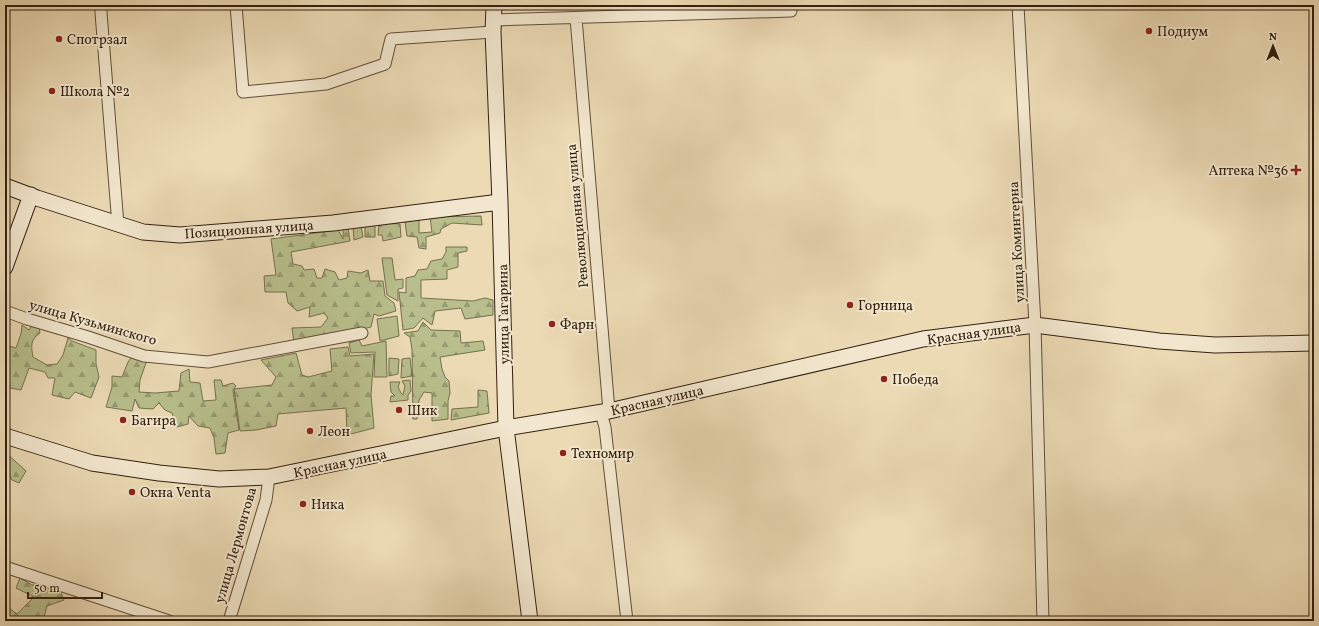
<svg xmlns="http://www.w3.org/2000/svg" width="1319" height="626" viewBox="0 0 1319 626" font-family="Vollkorn,serif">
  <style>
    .green { fill: #b8bf8c; stroke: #76704e }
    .forest { fill: url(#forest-firs); stroke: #76704e }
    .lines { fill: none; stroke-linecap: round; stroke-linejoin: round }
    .street-casing { stroke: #624e39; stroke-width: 13 }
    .secondary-casing { stroke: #342010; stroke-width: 17 }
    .street { stroke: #f2e7ce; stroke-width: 11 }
    .secondary { stroke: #f2e7ce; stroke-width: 15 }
    .poi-dot { fill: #8f2418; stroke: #f2e7ce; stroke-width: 1.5 }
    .labels { text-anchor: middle; stroke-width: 4; stroke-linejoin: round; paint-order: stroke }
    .poi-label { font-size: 14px; fill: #342010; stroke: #f2e7ce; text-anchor: start }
    .street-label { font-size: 14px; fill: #342010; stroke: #f2e7ce }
  </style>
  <defs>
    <pattern id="forest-firs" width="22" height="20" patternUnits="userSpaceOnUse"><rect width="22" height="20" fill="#b8bf8c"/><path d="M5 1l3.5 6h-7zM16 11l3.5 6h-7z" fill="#969b71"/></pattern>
  </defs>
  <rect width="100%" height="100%" fill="#ebdab4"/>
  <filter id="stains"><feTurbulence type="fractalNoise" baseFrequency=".005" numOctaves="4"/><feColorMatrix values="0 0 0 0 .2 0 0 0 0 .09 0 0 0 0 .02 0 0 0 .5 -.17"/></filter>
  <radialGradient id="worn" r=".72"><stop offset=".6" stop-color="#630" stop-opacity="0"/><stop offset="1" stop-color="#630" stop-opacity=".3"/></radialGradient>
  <path class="green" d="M382,258h10l3,22 8,-1v9l-5,1v12l-11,-6z
    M397,316l2,20 -19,5 -3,-22z
    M359,340l3,6 24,-5 1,36h-13l1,-25 -24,1 -2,-10z"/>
  <path class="forest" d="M481,216l1,9 -30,-2 -11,6 -1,4 -14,4v12l-7,-1 -2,-11 -10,-1 -2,-14 14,-3v14l13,-1 -2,-15z
    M379,223l21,1 1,13 -18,4 -1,-6h-4z
    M365,224l10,1v12h-10z
    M361,226l2,11 -9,3 -1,-13z
    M348,228l2,13 -59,11 2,12 9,2 2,4 10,-1 3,9h5l3,-9 10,3 4,8 8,-2 1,-7 13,2 7,-3 2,11h13l2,15 9,7 2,8 -17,5 -5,-2 -3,13 -42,10 -35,6 -2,-15 29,-1 7,-9 -4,-5 -15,4 1,-10 -13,4 -9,-8 -2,-11h-21l-1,-16 12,-1 -5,-36 67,-9 5,9v-10z
    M446,247h21v4l-9,2v14l-11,3v9l-26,1v18l52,3 12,-3 8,2v15l-28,4 -4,-11 -26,3 -3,14 -9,-7 -9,10 -11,2 -4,-38 7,1v-15l9,-2 3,-6 9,-1 4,-8 11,-2 4,-7z
    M423,322l8,8 29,1 1,12 22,-2 2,9 -45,7 2,12 3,8 4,4 1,12 -2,8v18l-16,2v-28l-8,-1 -5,8 -2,19h-4l-1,-69 -2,-13 -6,-4 14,-2z
    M22,325l7,5 3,-5 7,3 1,5c-10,7 -9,13 -7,24l14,8 10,-1 6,-9 5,-17 4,3 24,9v14l3,13 -8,21 -16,-6 -6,7 -17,-4 3,-17h-7l-3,-6 -16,-4 -8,22 -16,-3 2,-23 -2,-2v-17l11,3 5,-14z
    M348,347l2,9 24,-2 -3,41 3,33 -27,7 -1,-27 -68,6 -2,12 -20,4 -16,1 -6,-42 38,-4 4,-8 -15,-17 35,-7 6,22 6,2 24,-6 -2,-22z
    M133,355l14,5 -7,20 -1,12 16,1 24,-2 2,-18 8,-4 1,13 10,1 3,18 13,-1 -2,-20h7l2,6 10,-3 3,3 -3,4 6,40 -11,3 -3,20 -9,1 -2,-16 -4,-10 -12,-2 -9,-10 -1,8 -11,3 -5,-14 -7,-3 -6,-7 -6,6 -14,-1 -4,-9 -3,12 -26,-4 6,-20v-11l10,1 6,-15z
    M389,358l10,1 -1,15 -9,2z
    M410,358l2,18 -11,2 1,-19z
    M410,380l1,11 -3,4v5l-18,2 1,-6h4l-4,-4 -1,-10h10l-2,5 3,6 2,2 2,-9 -3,-5z
    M478,390l9,1 2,22 -38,7 1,-11 26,-2z
    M5,452l21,19 -7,12 -7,-3 -4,-8 -3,1z
    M20,578l12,7 8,-1 19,4 5,12 -17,6 -4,15h-38v-16l12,9 17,-17 -18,-9z"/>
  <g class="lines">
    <g class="street-casing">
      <path id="street" d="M101,5v8l17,212
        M236,5l7,87 83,-8 59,-20 6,-25 102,-7
        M1018,5l17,320 8,296
        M576,18l33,393
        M494,20l297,-9
        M5,311l22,8 61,18 56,19 64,6 154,-29
        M601,413l4,14 22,194
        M5,567l164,54
        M229,621l37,-121 3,-23"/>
    </g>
    <g class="secondary-casing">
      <path id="secondary" d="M494,5l-1,27 7,170 6,226 24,193
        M5,186l32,12 106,34 37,3 153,-12 167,-21
        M5,267l26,-72
        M5,436l87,27 67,10 60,6 50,-2 237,-49 103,-17 314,-72 112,-14 124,16 56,4 99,-2"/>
    </g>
    <use href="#street" class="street"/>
    <use href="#secondary" class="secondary"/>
  </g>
  <g class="poi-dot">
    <circle cx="1149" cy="31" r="4"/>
    <circle cx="59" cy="39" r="4"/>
    <circle cx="52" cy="91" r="4"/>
    <path d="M1294 164h4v4h4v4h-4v4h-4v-4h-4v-4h4z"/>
    <circle cx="850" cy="305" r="4"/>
    <circle cx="552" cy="324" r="4"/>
    <circle cx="884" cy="379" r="4"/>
    <circle cx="399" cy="410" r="4"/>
    <circle cx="123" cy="420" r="4"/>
    <circle cx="310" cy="431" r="4"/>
    <circle cx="563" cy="453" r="4"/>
    <circle cx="132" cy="492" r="4"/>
    <circle cx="303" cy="504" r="4"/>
  </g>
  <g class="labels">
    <g class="poi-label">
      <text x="1157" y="36">Подиум</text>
      <text x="67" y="44">Спотрзал</text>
      <text x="60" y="96">Школа №2</text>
      <text x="1288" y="175" text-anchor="end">Аптека №36</text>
      <text x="858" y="310">Горница</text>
      <text x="560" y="329">Фарн</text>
      <text x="892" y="384">Победа</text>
      <text x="407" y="415">Шик</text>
      <text x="131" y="425">Багира</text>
      <text x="318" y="436">Леон</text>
      <text x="571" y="458">Техномир</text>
      <text x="140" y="497">Окна Venta</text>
      <text x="311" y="509">Ника</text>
    </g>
    <g class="street-label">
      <text transform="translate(577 216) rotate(-95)" y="5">Революционная улица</text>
      <text transform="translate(249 229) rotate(-4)" y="5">Позиционная улица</text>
      <text transform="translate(1016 242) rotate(-93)" y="5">улица Коминтерна</text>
      <text transform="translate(503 314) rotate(-91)" y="5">улица Гагарина</text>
      <text transform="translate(93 322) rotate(16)" y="5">улица Кузьминского</text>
      <text transform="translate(974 333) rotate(-8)" y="5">Красная улица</text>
      <text transform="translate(657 400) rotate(-13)" y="5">Красная улица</text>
      <text transform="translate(340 463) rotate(-12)" y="5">Красная улица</text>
      <text transform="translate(235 545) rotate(-74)" y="5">улица Лермонтова</text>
    </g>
  </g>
  <rect width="1319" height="626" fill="none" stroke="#ebdab4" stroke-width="20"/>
  <rect x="6" y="6" width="1307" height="614" fill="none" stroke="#342010" stroke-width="2"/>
  <rect x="10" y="10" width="1299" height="606" fill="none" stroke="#342010"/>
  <g transform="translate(1273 46)" stroke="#f2e7ce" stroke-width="3" paint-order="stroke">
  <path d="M0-3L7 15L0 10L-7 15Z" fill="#342010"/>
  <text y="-6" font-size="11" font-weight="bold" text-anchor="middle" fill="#342010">N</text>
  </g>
  <path d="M28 592v6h74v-6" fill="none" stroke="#342010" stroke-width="2"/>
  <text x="34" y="592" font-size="12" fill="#342010" stroke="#f2e7ce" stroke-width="3" paint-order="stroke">50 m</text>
  <rect width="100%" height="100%" filter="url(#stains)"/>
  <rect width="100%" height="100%" fill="url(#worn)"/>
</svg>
